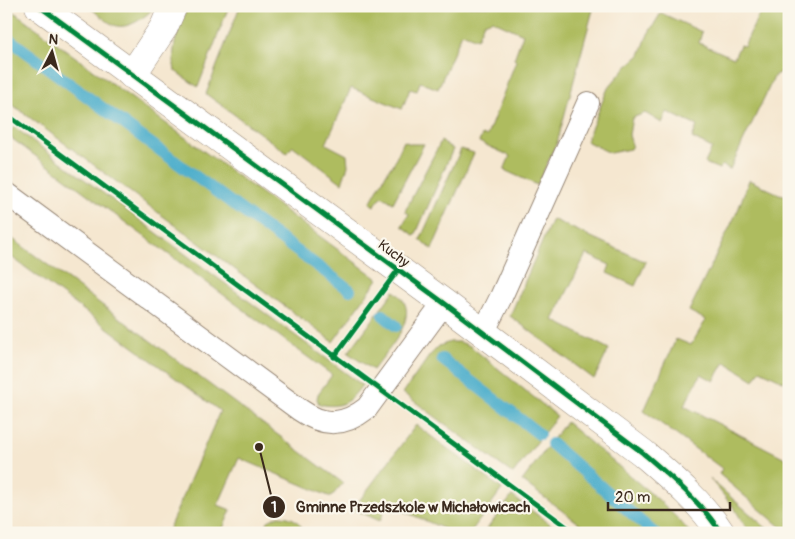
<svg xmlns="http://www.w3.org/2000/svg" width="795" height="539" viewBox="0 0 795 539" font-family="Pangolin,sans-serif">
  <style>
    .green { fill: #aebc5f; stroke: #74733e }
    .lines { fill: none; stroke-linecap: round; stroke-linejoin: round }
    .stream { stroke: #4cadcb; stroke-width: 12 }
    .lane-casing { stroke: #988877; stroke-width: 24 }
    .street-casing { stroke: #988877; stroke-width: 29 }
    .lane { stroke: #fff; stroke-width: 22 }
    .street { stroke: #fff; stroke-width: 28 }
    .cycleway-casing { stroke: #fbf7ec; stroke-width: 8 }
    .cycleway { stroke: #00873e; stroke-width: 5 }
    .labels { text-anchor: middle; stroke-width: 4.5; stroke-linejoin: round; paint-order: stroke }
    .street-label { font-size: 14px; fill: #3b2a1e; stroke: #fbf7ec }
    .leader { fill: none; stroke: #3b2a1e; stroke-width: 2 }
    .callout-dot { fill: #3b2a1e; stroke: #fbf7ec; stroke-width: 2 }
    .mark-label { font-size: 15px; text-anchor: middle; font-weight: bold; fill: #fff }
    .callout-label { font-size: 15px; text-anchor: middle; font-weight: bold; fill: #3b2a1e; stroke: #fbf7ec; stroke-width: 4.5; stroke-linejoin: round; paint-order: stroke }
  </style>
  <rect width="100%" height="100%" fill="#fbf7ec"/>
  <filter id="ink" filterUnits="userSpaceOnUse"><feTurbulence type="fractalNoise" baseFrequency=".02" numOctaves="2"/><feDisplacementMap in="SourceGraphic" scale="10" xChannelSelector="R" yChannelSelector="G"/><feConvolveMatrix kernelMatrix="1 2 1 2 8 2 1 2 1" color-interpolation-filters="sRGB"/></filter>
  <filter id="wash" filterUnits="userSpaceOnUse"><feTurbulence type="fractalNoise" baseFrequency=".0096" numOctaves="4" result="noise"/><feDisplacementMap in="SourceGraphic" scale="20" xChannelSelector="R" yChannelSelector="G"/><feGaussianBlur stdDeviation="1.12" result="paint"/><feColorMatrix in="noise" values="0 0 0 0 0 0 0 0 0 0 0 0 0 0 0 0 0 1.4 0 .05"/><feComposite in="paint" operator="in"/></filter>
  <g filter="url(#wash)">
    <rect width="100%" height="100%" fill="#f5e7d0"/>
    <path class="green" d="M6,6l372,273 -45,63 -327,-242z
      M88,6h67c-7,10 -28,25 -41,19 -9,-4 -18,-13 -26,-19z
      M188,6h41l-31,81 -23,-16c-5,-25 4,-42 13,-65z
      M240,6h354l-37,137 -20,42 -33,-15 6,-14 -31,-14 3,-7 5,1 29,-75 -2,-2 9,-25 -31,-14 -8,3 -7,16 -15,-6 -24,56 -18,-7 -3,9 -7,-2 -8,20 -51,-21 -25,56 21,11 1,11 -6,17 -49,-37 -6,7 -81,-59z
      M763,6h26v62l-14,7 -45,94 -8,-4 -3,4 -14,-6 7,-15 -20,-10 5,-12 -30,-14 -5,11 -17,-10 -13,5 -3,17 3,10 -2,4 -20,4 -24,-12 22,-53 17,-20 15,-13 8,-21 13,-21 41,19 -3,11 35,15 6,-13 4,1z
      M14,127l348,258c-12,17 -21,24 -43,19l-2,-5 1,-5 14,-19 -325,-240z
      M404,141l7,3h13l-31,59 -11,-7 -8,10 -4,-3 20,-36h2z
      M441,141l12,8 -38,87 -13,-10 7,-12 -4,-3z
      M461,149l13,4 -42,96 -12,-9z
      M749,180l30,14 10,2v188l-29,-14 -6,10 -29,-18 -11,19 -13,-7 -17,32 105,54v67l-5,3 -65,-56 3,-5 -2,-2 -76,-56 32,-72 15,6 15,-25 -17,-9 49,-101z
      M552,219l94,43 -11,24 -28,-13 3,-8 -24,-11 -33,66 56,29 -15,30 -84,-63z
      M6,234l337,249 -12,14 -92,-39 -21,47 13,5 -10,23h-54l53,-122 -214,-158z
      M394,291c32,22 -6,58 -21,79l-25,-17z
      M450,342h10l10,4 87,70 -44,58 -110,-81 27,-38 9,-9z
      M566,422l95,80 19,19 10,12h-98l-70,-52z
      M416,425l86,64 -32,44h-16l-67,-29 -7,17 -27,-12z
      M710,479l62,54h-23l-14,-24z
      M512,496l50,37h-78z
      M278,516c13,0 22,4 26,17h-42l6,-12z"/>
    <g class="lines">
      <path class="stream" d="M6,37l344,253
        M383,315l13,11
        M442,359l97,75
        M552,444l102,89"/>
    </g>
  </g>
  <g filter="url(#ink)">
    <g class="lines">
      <g class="lane-casing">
        <path id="lane" d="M6,193l294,217c24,17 44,16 67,-2l77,-105
          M483,333l18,-36 87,-194"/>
      </g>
      <g class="street-casing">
        <path id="street" d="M39,6l405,297 199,150c28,24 58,49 78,80
          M132,75l32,-48 9,-21"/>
      </g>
      <use href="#lane" class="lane"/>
      <use href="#street" class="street"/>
      <g class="cycleway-casing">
        <path id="cycleway" d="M39,6l405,297 199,150c28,24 58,49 78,80
          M6,114l569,419
          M334,357l64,-87"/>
      </g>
      <use href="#cycleway" class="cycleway"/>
    </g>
  </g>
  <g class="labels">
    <g class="street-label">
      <text transform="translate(394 253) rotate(37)" y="5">Kuchy</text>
    </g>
  </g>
  <path class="leader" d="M259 447L274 507"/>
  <g class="callout-dot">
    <circle cx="259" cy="447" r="5"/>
    <circle cx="274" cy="507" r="12"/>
  </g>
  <g class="mark-label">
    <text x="274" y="512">1</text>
  </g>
  <g class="callout-label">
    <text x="413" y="512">Gminne Przedszkole w Michałowicach</text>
  </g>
  <rect width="795" height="539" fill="none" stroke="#fbf7ec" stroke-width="25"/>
  <g transform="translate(52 52) rotate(6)" stroke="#fbf7ec" stroke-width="4" paint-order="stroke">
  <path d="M0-4L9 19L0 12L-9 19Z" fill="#3b2a1e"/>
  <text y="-8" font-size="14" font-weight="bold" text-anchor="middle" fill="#3b2a1e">N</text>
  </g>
  <path d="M608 502v8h122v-8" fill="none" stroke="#3b2a1e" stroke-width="2.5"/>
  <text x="615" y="502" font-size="15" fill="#3b2a1e" stroke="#fbf7ec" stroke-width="4" paint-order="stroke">20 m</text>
</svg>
